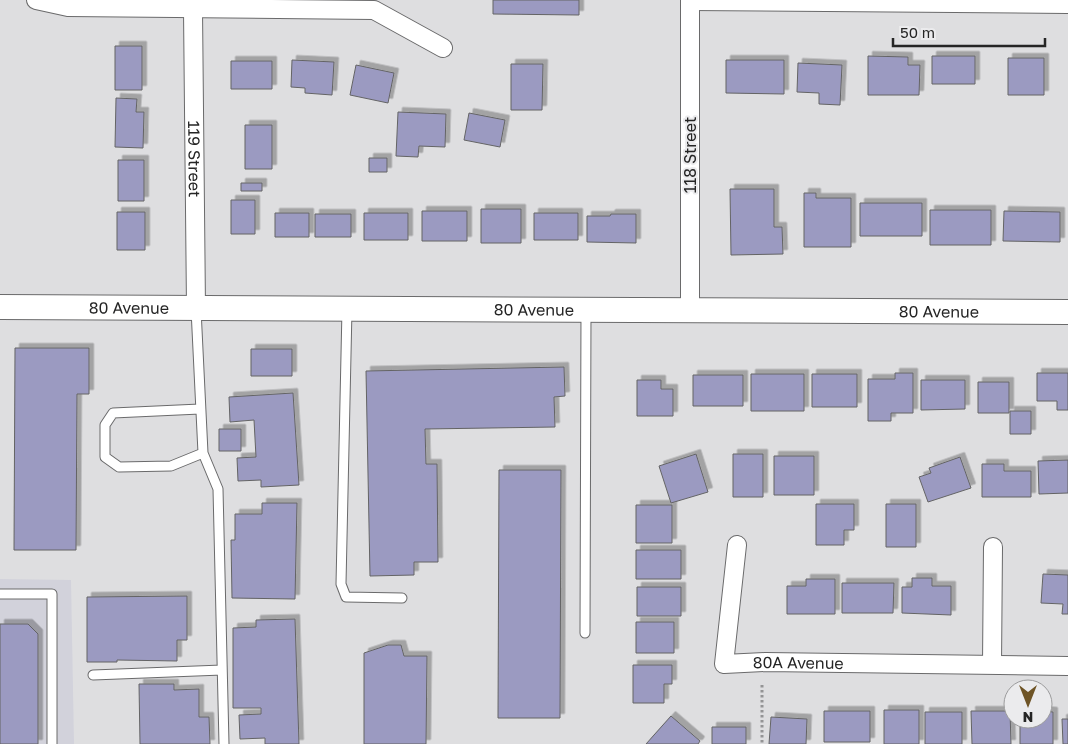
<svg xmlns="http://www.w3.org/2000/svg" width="1068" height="744" viewBox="0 0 1068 744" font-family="'Golos Text',sans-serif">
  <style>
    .built { fill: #d2d2db }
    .building { fill: #9b9ac1; stroke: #646465; filter: url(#shadow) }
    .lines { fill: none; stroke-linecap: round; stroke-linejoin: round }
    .lane-casing { stroke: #6a6a6b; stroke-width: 11 }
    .street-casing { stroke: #6a6a6b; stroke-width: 20 }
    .secondary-casing { stroke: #6a6a6b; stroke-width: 26 }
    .path { stroke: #949495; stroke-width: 3; stroke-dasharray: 2.5 2.5; stroke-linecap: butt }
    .lane { stroke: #fff; stroke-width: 9 }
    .street { stroke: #fff; stroke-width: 18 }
    .secondary { stroke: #fff; stroke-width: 24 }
    .labels { text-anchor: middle; stroke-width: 4; stroke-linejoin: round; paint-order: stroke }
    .street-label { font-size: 16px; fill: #252525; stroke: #ebebed }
  </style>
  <defs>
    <filter id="shadow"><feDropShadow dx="4.5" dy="-4.5" stdDeviation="0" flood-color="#0004"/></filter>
  </defs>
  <rect width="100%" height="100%" fill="#dedee0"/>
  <path class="built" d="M0,579l71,1 3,164h-74z"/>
  <path class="building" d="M493,0h86v15l-86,-1z
    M115,46h27v44h-27z
    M868,56l40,1v8h12l-1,30h-51z
    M932,56h43v28h-43z
    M1008,58h36v37h-36z
    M292,60l42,2 -2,33 -27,-2v-5l-14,-1z
    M726,60h58v34l-58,-1z
    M231,61h41v28h-41z
    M798,63l44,2 -2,40 -21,-1v-11l-22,-1z
    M511,64h32l-1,46h-31z
    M356,65l38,8 -6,30 -38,-8z
    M116,98l21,1 -1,13h8l-1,36 -28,-1z
    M398,112l48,2 -1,33 -26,-1 -1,11 -22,-1z
    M469,113l36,7 -5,27 -36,-7z
    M245,125h27v44h-27z
    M369,158h18v14h-18z
    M118,160h26v41h-26z
    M241,183h21v8h-21z
    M730,189h44v38h8l1,27 -52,1z
    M804,193h12v5h35v49h-47z
    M231,200h24v34h-24z
    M860,203h62v33h-62z
    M481,209h40v34h-40z
    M930,210h61v35h-61z
    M422,211h45v30h-45z
    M1004,211l56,1v30l-57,-1z
    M117,212h28v38h-28z
    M275,213h34v24h-34z
    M364,213h44v27h-44z
    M534,213h44v27h-44z
    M315,214h36v23h-36z
    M611,214h25v29l-49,-1v-26h23z
    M15,348h74v46h-12l-1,156h-62z
    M251,349h41v27h-41z
    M564,367l1,29 -11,1 1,30 -130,2 1,35h11l1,98h-24v13l-44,1 -4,-205z
    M895,373h18v40h-22v8h-23v-42h27z
    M1037,373h31v37h-11v-9h-20z
    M751,374h53v37h-53z
    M812,374h45v33h-45z
    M693,375h50v31h-50z
    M637,380h24v9h12v27h-36z
    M921,380h44v29l-44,1z
    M978,382h31v31h-31z
    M293,393l6,92 -38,2v-7l-23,1 -1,-23 19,-1 -2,-37 -24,2 -1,-25z
    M1010,411h21v23h-21z
    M219,429h22v22h-22z
    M696,454l12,38 -37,11 -12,-37z
    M733,454h30v43h-30z
    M774,456h40v39h-40z
    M960,457l11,31 -43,14 -9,-25 12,-4 -2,-5z
    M1068,460v33l-29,1 -1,-33z
    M982,464h22v7h27v26h-49z
    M499,470h62l-1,248h-62z
    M262,503h35l-2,96 -63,-1 -1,-58h4v-26h27z
    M816,504h38v26h-10v15h-28z
    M886,504h30v43h-30z
    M636,505h36v38h-36z
    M636,550h45v29h-45z
    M1043,574l25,1v39h-6l1,-10 -22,-1z
    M912,578h20v8h19v29l-49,-2v-26h10z
    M806,579h29v35h-48v-28h19z
    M842,583h52l-1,30h-51z
    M637,587h44v29h-44z
    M187,596v44h-10v21l-60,-1v2h-30v-65z
    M295,619l4,125h-34v-6l-25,1 -1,-24 22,-1v-6h-28v-80l23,-1v-7z
    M636,622h38v31h-38z
    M0,624h28l10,10v110h-38z
    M388,645h13l3,11h23l-1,88h-62v-91z
    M633,665h39v19h-8v19h-31z
    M139,684h35v6l25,-1v28h10l1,27h-70z
    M884,710h35v34h-35z
    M824,711h46v31h-46z
    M971,711h39l1,33h-39z
    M1043,711l10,1v32h-33v-25h23z
    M925,712h37v32h-37z
    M671,716l29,25 -2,3h-52z
    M771,717l36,2 -1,25h-37z
    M1062,719h6v25h-5z
    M712,727h34v17h-34z"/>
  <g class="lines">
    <g class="lane-casing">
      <path id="lane" d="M196,309l7,144 15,36 6,255
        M347,309l-6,275 5,13 56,1
        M200,409l-87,4 -8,12v32l14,10 52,-1 32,-13
        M0,594h52v150
        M585,633l1,-323
        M93,675l129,-5"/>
    </g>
    <g class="street-casing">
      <g id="street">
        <path d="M36,0l32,7 306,3 69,38"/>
        <path d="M690,0v310"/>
        <path d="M690,1l378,3"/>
        <path id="s1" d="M193,10l3,298"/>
        <path id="s2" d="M737,545l-13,119 41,-2 303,4"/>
        <path d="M992,664l1,-117"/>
      </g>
    </g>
    <g class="secondary-casing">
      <g id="secondary">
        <path id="s3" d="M0,307l1068,5"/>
      </g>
    </g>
    <path class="path" d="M762,685v59"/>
    <use href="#lane" class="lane"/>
    <use href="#street" class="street"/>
    <use href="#secondary" class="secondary"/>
  </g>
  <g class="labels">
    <g class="street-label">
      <text transform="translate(690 155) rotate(-90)" y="6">118 Street</text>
      <text dy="6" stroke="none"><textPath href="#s1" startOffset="149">119 Street</textPath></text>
      <text dy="6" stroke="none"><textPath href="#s3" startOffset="129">80 Avenue</textPath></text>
      <text dy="6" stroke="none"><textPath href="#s3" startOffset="534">80 Avenue</textPath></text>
      <text dy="6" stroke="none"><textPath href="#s3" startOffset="939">80 Avenue</textPath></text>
      <text dy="6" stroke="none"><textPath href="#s2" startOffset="194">80A Avenue</textPath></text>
    </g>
  </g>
  <g transform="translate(1028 704) rotate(180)"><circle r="24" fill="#ebebed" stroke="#9c9c9d"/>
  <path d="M0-4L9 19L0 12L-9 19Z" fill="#6e5426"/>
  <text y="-8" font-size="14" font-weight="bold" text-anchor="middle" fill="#252525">N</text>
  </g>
  <path d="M893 38v8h152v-8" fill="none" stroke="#252525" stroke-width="2.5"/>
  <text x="900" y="38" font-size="15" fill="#252525" stroke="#ebebed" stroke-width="4" paint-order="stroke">50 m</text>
</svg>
